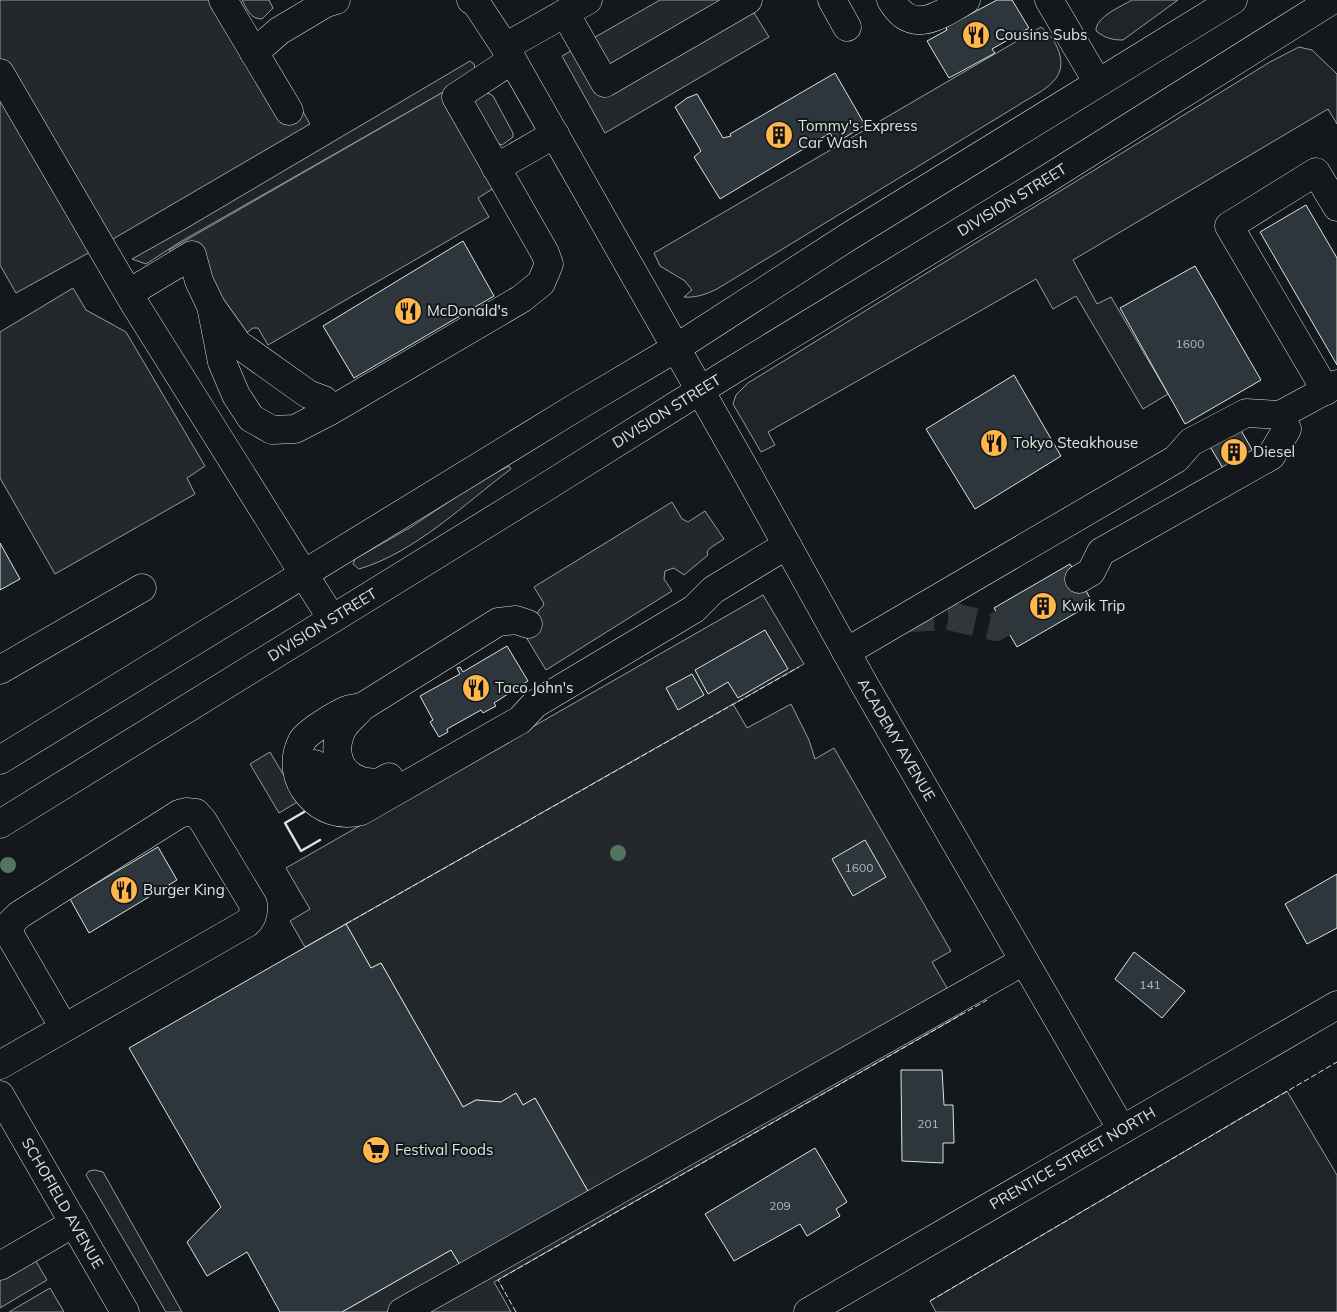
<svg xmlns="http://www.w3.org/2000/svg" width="1337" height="1312" viewBox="0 0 1337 1312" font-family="Mulish,sans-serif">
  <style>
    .green { fill: #202428; stroke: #939e99 }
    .parking { fill: #24282b; stroke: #939e99 }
    .building { fill: #2c363c; stroke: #d8e6dc }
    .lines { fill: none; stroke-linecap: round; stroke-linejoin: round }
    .minor-tunnel { stroke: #313739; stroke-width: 28; stroke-dasharray: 28 14; stroke-linecap: butt }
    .minor-casing { stroke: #d8e6dc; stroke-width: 29 }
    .major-casing { stroke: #d8e6dc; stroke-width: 29 }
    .minor { stroke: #14181c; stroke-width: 28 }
    .major { stroke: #14181c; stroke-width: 28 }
    .fence { stroke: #d8e6dc; stroke-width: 1; stroke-dasharray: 6 2.5; stroke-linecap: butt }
    .wall { stroke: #d8e6dc; stroke-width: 2.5 }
    .tree { fill: #55745f }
    .labels { text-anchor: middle; stroke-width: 4; stroke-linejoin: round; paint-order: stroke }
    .number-label { font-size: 12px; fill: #adbab4 }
    .poi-label { font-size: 15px; fill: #d8e6dc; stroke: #14181c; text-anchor: start }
    .street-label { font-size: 15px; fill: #d8e6dc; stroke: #14181c }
  </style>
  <rect width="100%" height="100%" fill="#14181c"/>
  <path class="green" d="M242,0h27l4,8 -11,11c-12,0 -15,-10 -20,-19z
    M1132,0h46l-55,40c-11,0 -18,-2 -27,-9 -1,-14 26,-25 36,-31z
    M1041,27c9,7 14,14 18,25 10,30 -21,40 -42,54l-300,183c-11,5 -20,9 -33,8l8,-7 -7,-9 -25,-15 -6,-13z
    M1299,47l13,3 25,24v50l-9,-15 -255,151 24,44 14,-7 57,97 -25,15 -67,-113 -23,13 -17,-30 -268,153 7,13 -14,7 -28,-48 3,-9 12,-12 522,-321z
    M470,61l4,3 1,5 -30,22 -265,151 -34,22 -14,-5 50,-28z
    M481,92l9,2 3,2 20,37v4l-11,8 -5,-2 -25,-37 1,-7z
    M509,466l2,3c-47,35 -95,83 -152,100l-6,-5 2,-5 56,-32 72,-48z
    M763,595l41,69 -499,283 -15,-26 20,-12 -24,-41z
    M1287,1091l50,84v137h-401l-6,-11z
    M95,1170l8,2 79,140h-16l-80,-137 3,-4z
    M50,1288l14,24h-55z"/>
  <path class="parking" d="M0,0h238l72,124 -209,122 -85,47 -16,-28z
    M660,0h86l23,37 -164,96 -43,-77z
    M445,91l49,97 -16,10 11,19 -221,128 -10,-17h-5l-12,9 -51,-50 -21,-37z
    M73,288l13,22 40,22 79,134 -18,12 8,16 -140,80 -55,-96v-146z
    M672,502l10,17 6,3 17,-11 19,28 -14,9 -3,4 1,3 -24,20 -10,-7 -9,3 -1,8 8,12 -126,79 -20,-33 13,-27 5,-5 -1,-3 -9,-15z
    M733,704l14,24 44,-24 18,36 6,19 19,-11 117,203 -19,11 30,52 -468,268 17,30h-169l109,-62 9,15 129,-72 -54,-95 -12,7 -7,-12 -15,9 -25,-2 -13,7 -82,-144 -10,5 -25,-44z
    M270,752l29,49 -20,12 -29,-49z
    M24,1241l23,39 -47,28v-53z"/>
  <path class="building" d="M997,0h15l17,28 -37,21 3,4 -46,25 -22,-37 20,-11 -1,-3z
    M835,73l30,52 -29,18 -6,-10 -110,66 -26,-42 7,-6 -26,-44 12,-9 10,-4 26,44 8,-2 -1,-2z
    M1306,205l31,53v107l-77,-133z
    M463,241l31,55 -140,82 -31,-52z
    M1195,266l66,114 -76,44 -65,-116z
    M1014,375l47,81 -86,53 -49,-80z
    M1239,427l18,31 -30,17 -18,-30z
    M0,543l20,36 -20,11z
    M1070,564l23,39 -76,44 -23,-39z
    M765,630l23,39 -50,29 -10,-16 -20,12 -13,-24z
    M507,646l21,35 -34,22 2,3 -13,7 -2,-3 -34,19 1,3 -9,5 -9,-15 3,-2 -13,-24 40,-22 -3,-6 3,-1 3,5z
    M692,674l12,21 -26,15 -12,-22z
    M865,840l21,37 -33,19 -21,-37z
    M158,847l19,33 -88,53 -19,-34z
    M1337,874v54l-30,16 -22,-40z
    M346,924l25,44 10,-5 82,144 13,-7 25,2 15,-9 7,12 12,-7 54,95 -129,72 -9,-15 -109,62h-62l-33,-60 -40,24 -20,-34 34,-35 -92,-159z
    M1134,952l51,39 -23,27 -47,-39z
    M901,1070h41l2,35h9l1,38h-11v20l-41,-2z
    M815,1148l32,54 -11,7 4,7 -33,20 -7,-12 -66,37 -29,-47z"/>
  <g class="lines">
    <path class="minor-tunnel" d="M906,618l43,-2 47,11 83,-48"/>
    <g class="minor-casing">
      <g id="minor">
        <path d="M223,0l66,111"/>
        <path d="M471,0l5,3 29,44"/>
        <path id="s1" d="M588,0l-83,47 242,426 117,211 258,446"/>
        <path d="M832,0l15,27"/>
        <path d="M891,0c21,36 48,16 75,0"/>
        <path d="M1049,0l49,83"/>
        <path d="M565,13l40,70 143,-83"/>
        <path d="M254,53l25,-22 47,-28 10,-3"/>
        <path d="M0,73l134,230 198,316"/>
        <path d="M496,168l59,-34"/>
        <path d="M129,293l63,-38 7,26 12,25 27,38 70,50 16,6"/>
        <path d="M211,306l11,56 14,33 15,23 21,12 23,-1 35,-18 191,-112 20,-16 8,-19 -4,-11 -89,-156 56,-37"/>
        <path d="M1326,391l-97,-165 87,-54 21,35"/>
        <path d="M1079,579l12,-7 10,-20 170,-96 16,-27 -7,-14"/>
        <path d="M846,652l330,-193 15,-17 55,-29 34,2 57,-31"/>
        <path d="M0,670l142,-82"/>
        <path d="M362,707c-5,1 -11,1 -15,3 -10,4 -40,22 -45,31 -20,38 18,82 59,70l159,-91 15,-16 159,-95 19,-19 74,-45"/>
        <path d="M361,708c-5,6 -14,13 -18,20 -11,20 -6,44 16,52 6,3 14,2 20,3"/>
        <path d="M349,717l13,-10 136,-85 18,-2 12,4"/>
        <path d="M315,764c1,7 3,12 7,18 18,23 47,7 67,-5"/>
        <path d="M0,1065l247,-142c6,-5 7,-11 6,-19l-50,-83 -7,-8 -10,-1 -7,2 -160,101 -9,9v11l54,93"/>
        <path id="s2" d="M0,1095l125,217"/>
        <path d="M0,1266l74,-43"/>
        <path d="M402,1312l622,-351"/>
        <path id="s3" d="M808,1312l529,-307"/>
      </g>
    </g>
    <g class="major-casing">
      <g id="major">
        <path d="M0,760l578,-354 98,-58 172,-111 385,-237"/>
        <path id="s4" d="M0,824l533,-329 195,-122 319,-194 285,-179"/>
      </g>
    </g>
    <use href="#minor" class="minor"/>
    <use href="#major" class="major"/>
    <path class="fence" d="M346,924l453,-257
      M930,1301l407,-239
      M516,1312l-18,-32 489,-280"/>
    <path class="wall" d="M304,812l-19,11 16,28 19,-11"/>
  </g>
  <g class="tree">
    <circle cx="618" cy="853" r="8"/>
    <circle cx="8" cy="865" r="8"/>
  </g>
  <defs>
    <g id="restaurant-disc" transform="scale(1.4375)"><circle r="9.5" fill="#ffb74d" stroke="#14181c"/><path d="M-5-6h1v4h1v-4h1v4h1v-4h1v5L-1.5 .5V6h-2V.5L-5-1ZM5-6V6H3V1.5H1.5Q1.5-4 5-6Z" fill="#111"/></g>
    <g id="building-disc" transform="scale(1.4375)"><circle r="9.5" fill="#ffb74d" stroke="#14181c"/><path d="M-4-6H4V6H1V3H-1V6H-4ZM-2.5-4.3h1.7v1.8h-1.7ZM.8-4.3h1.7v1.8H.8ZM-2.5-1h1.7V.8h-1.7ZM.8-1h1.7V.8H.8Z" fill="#111"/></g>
    <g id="supermarket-disc" transform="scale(1.4375)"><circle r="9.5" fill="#ffb74d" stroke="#14181c"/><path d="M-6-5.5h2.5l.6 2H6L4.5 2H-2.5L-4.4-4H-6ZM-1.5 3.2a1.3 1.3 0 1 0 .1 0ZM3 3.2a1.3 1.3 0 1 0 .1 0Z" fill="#111"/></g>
  </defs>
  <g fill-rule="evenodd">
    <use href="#restaurant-disc" x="976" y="35"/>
    <use href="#building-disc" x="779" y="135"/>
    <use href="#restaurant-disc" x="408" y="311"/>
    <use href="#restaurant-disc" x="994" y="443"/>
    <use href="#building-disc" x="1234" y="452"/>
    <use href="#building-disc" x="1043" y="606"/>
    <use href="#restaurant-disc" x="476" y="688"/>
    <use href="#restaurant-disc" x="124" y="890"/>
    <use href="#supermarket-disc" x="376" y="1150"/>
  </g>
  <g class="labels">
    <g class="number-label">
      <text x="1190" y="348">1600</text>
      <text x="859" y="872">1600</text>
      <text x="1150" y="989">141</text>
      <text x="928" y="1128">201</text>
      <text x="780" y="1210">209</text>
    </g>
    <g class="poi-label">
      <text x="995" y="40">Cousins Subs</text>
      <text x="798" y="131">Tommy's Express<tspan x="798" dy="17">Car Wash</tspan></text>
      <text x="427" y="316">McDonald's</text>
      <text x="1013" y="448">Tokyo Steakhouse</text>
      <text x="1253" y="457">Diesel</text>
      <text x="1062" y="611">Kwik Trip</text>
      <text x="495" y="693">Taco John's</text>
      <text x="143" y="895">Burger King</text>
      <text x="395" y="1155">Festival Foods</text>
    </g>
    <g class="street-label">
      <text dy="5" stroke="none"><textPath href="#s4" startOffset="1189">DIVISION STREET</textPath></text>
      <text dy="5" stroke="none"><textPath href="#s4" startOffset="784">DIVISION STREET</textPath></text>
      <text dy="5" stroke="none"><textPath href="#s4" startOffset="379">DIVISION STREET</textPath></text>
      <text dy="5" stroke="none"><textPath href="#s1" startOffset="891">ACADEMY AVENUE</textPath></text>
      <text dy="5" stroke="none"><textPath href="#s3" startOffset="306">PRENTICE STREET NORTH</textPath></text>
      <text dy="5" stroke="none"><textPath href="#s2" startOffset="125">SCHOFIELD AVENUE</textPath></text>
    </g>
  </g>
</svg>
